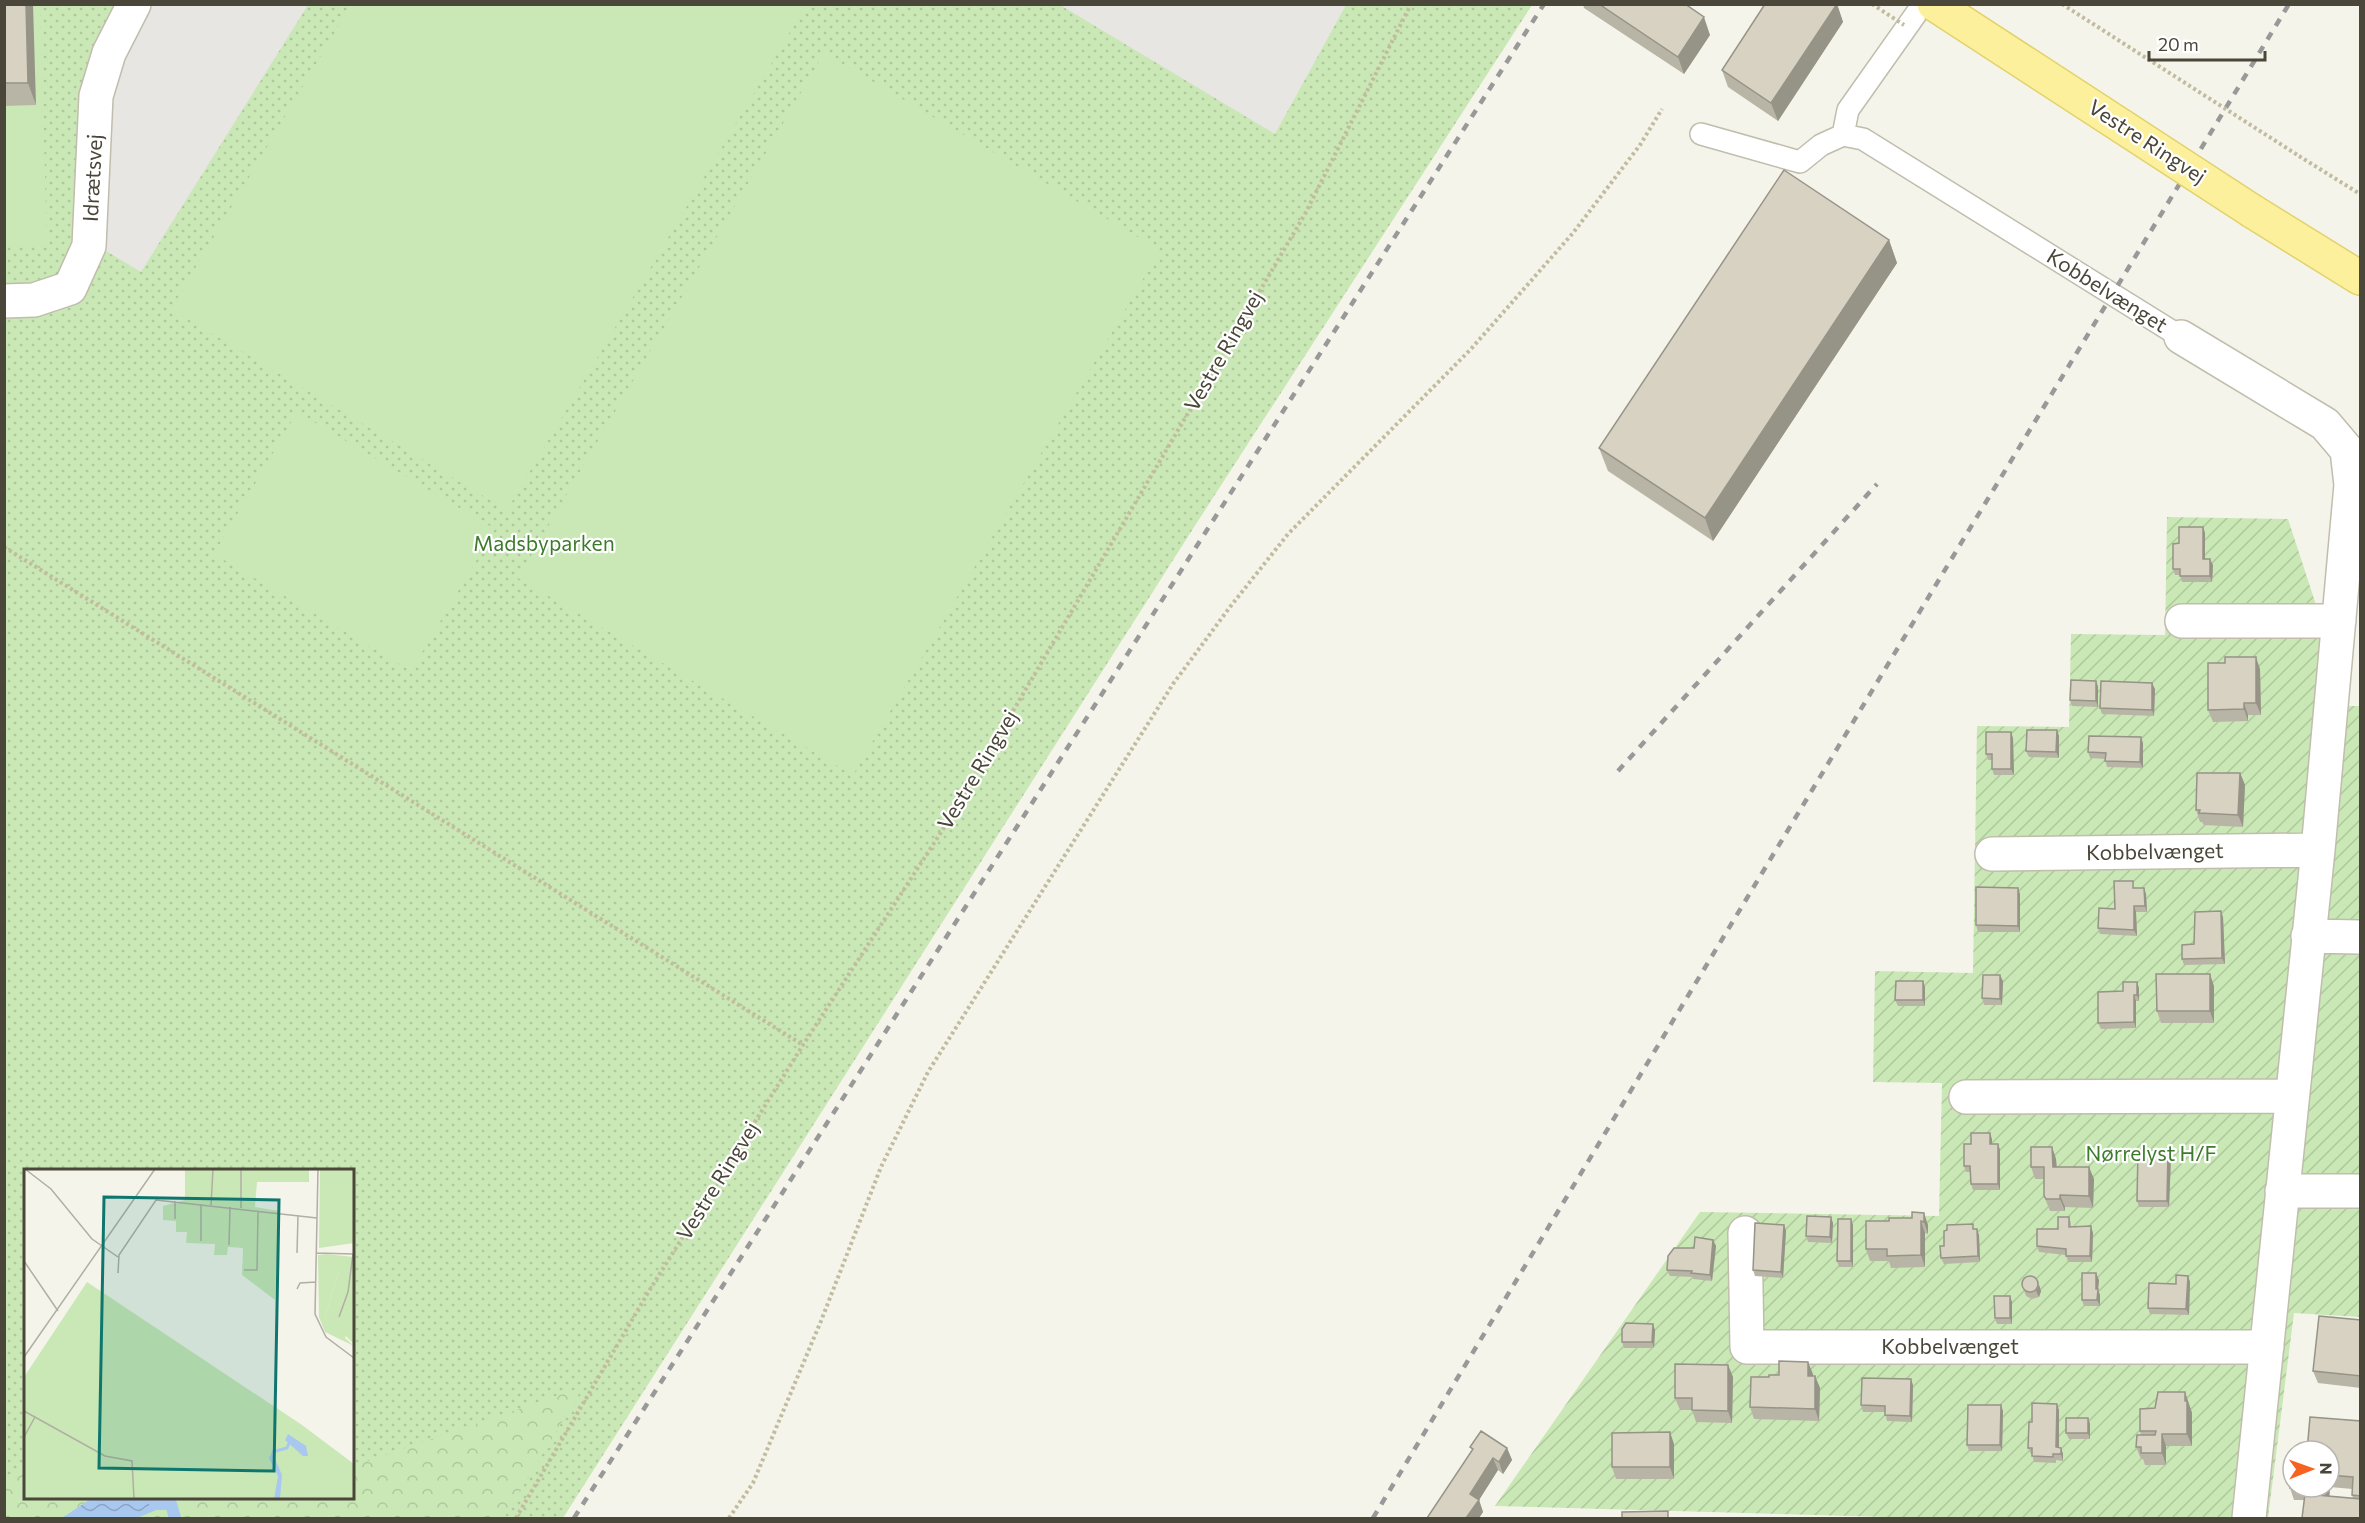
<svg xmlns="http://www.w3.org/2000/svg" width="2365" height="1523" viewBox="0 0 2365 1523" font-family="Commissioner,sans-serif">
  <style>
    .grass { fill: url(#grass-dots); fill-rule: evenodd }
    .forest { fill: url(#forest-crowns) }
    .garden { fill: url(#garden-furrows) }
    .pitch { fill: #c9e8b5 }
    .parking { fill: #e7e6e2 }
    .water { fill: url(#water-waves) }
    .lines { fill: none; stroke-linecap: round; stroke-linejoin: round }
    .stream { stroke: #a9c8f0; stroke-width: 12 }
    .service-casing { stroke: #c1bdad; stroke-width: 24 }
    .minor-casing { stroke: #c1bdad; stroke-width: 36 }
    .primary-casing { stroke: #e2d26c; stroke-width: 36 }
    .path { stroke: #c2bc9f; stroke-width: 4; stroke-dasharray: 3 3; stroke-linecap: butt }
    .service { stroke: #fff; stroke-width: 21 }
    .minor { stroke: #fff; stroke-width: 33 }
    .primary { stroke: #fcf09d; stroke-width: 33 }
    .rail { stroke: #999; stroke-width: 4.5; stroke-dasharray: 8 8; stroke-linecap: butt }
    .primary-bridge-casing { stroke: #e2d26c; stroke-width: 36; stroke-linecap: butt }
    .path-bridge { stroke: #c2bc9f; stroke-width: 4; stroke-dasharray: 3 3; stroke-linecap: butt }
    .primary-bridge { stroke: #fcf09d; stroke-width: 33 }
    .wall { fill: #b9b5a6; fill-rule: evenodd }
    .shaded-wall { fill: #969387 }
    .building { fill: #d7d2c1; stroke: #969387; stroke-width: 1.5 }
    .labels { text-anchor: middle; stroke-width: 4.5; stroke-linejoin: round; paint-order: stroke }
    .street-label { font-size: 21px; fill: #4a4639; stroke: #fff }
    .park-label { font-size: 21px; fill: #3d7b2c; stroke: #fff }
    .inset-river { fill: none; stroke: #a9c8f0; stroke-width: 3 }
    .inset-road { fill: none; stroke: #b1aea4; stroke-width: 1.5 }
    .view { fill: #0f766e; fill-opacity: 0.15; stroke: #0f766e; stroke-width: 3 }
    .inset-edge { fill: none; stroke: #4a4639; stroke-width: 3 }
  </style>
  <defs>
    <pattern id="grass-dots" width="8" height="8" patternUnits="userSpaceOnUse" patternTransform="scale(1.5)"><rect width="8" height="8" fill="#c9e8b5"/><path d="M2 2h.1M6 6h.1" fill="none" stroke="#aec89c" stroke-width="1.8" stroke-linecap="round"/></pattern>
    <pattern id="forest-crowns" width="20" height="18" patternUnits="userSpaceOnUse" patternTransform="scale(1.5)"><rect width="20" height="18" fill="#c9e8b5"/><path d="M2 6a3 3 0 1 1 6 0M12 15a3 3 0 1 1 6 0" fill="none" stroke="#aec89c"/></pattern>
    <pattern id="garden-furrows" width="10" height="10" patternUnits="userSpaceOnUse" patternTransform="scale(1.5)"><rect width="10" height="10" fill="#c9e8b5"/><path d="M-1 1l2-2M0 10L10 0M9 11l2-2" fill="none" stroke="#aec89c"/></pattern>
    <pattern id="water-waves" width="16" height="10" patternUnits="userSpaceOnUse" patternTransform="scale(1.5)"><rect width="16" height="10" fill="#a9c8f0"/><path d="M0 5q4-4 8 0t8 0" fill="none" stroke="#8ca4c3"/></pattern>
  </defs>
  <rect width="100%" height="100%" fill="#f5f4eb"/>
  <path class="grass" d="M5,5h1527l-336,519 -633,994h-558zM26,1170h326v328h-326z"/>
  <path class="forest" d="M583,1387l-79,131h-499v-40l20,-10 1,30h326l1,-32z"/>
  <path class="garden" d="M2167,517l121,2 61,187h11v611l-66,-4 -26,205h-347l-426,-12 205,-294 239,4 3,-133 -69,-1 2,-111 98,2 4,-247 92,1 2,-93 94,1z"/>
  <path class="pitch" d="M4,5h36l7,240 -42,1z
    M351,5h455l-299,505 -336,-201z
    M824,53l336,197 -307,525 -335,-197z
    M297,412l198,117 -84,142 -197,-117z"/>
  <path class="parking" d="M113,5h195l-167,267 -45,-27 12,-122 9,-50 19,-49z
    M1060,5h286l-71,129z"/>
  <path class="water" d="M92,1498h78l1,6 -34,14h-75z"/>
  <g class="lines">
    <path class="stream" d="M155,1504h16l4,14"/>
    <g class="service-casing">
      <path id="service" d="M1701,134l99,28 21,-17 22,-10 20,4 318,198
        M1843,135l5,-25 75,-106"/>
    </g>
    <g class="minor-casing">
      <path id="minor" d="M4,301l30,-1 36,-12 19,-42 7,-150 13,-43 25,-49
        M2181,337l144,87 22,26 4,35 -33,365 -69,668
        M2182,621h157
        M1992,854l326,-4
        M2308,936l52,1
        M1966,1097l326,-1
        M2282,1191h78
        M1745,1233l2,114h520"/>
    </g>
    <g class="primary-casing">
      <path id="primary" d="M2252,211l108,67"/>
    </g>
    <path class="path" d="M2299,156l61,38
      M4,547l799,498
      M516,1518l133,-227 154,-246 146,-225 356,-606 106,-210
      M729,1518l24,-35 68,-162 60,-154 47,-95 245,-388 57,-77 58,-73 183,-185 102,-116 67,-88 22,-36"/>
    <use href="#service" class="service"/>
    <use href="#minor" class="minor"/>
    <use href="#primary" class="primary"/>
    <path class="rail" d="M1618,771l259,-287
      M574,1518l970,-1514
      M1373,1518l599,-993 317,-521"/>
    <g class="primary-bridge-casing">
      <path id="primary-bridge" d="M1934,4l318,207"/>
    </g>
    <path class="path-bridge" d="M1872,4l32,21
      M2062,4l237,152"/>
    <use href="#primary-bridge" class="primary-bridge"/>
  </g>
  <path class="wall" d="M4,4l32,101 -32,1z
    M1583,4h102l25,31 -26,39 -100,-66z
    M1837,4l6,18 -65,99 -50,-34 -6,-17z
    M1889,240l8,23 -184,278 -105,-70 -9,-23z
    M2203,527l2,6v26l8,6 -1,17h-30l-2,-7h-5l-2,-6 6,-26z
    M2260,669l1,46h-13v6l-35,1 -5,-12z
    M2096,681l2,6v20l-26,-1 -2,-6z
    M2155,689l-1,27 -52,-2 -2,-6z
    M2059,736v22l-30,-1 -3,-6z
    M2013,738l1,37h-20l-2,-6v-9h-4l-2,-6z
    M2143,743v25l-36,-1 -2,-8 -15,-1 -2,-6z
    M2240,773l5,12 -2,42 -39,-2 -2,-3h-2l-4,-12z
    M2135,887v1h9l2,6 1,18h-11l1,24 -37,-2 -2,-6z
    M2020,894v38h-42l-2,-7z
    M2223,917l2,47 -41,1 -2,-6 12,-15z
    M2003,981l-1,24h-18l-2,-7z
    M2214,986v37h-53l-4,-12z
    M1925,987v19h-27l-3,-6z
    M2139,988v13h-3v27l-35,1 -3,-6 25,-32z
    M1992,1139v5h6l2,6v40h-27l-2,-6 -1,-12h-4l-2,-6 7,-22z
    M2052,1147l4,12 1,8 37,12 -1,29 -28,-1v4h-15l-6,-15v-17h-9l-4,-12z
    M2171,1157l-2,50h-30l-2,-6z
    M1912,1212l16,13v9l-3,-1v34l-34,1 -2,-7h-19l-4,-12 23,-28 23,-3z
    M2069,1217l2,6v3l22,7 -1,29h-24l-2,-7 -27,-3 -2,-6 21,-17z
    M1833,1223l-1,20 -24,-1 -2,-6z
    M1784,1225l2,6 -3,47 -28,-2 -2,-6z
    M1853,1225v42h-14l-2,-6z
    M1975,1229l4,6 1,27 -36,2 -3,-6 3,-12z
    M1713,1240l3,6 -4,35 -19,-2v-2l-23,-1 -3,-6 27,-22z
    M2188,1276l2,6 -1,33 -39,-1 -2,-6z
    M2037,1278l4,13 -2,6 -7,2 -6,-3 -4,-12z
    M2099,1280l-1,10 2,5v11h-16l-2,-6z
    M2012,1302v22h-15l-2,-6z
    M2361,1320v68l-43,-5 -5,-12z
    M1655,1330l-1,18h-30l-2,-6z
    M1808,1362l4,14h3l5,12 -1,33 -65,-2 -4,-12 19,-30 10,-2z
    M1728,1365l5,12 -1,46 -36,-1 -4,-12h-12l-5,-12z
    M1913,1385l-1,37 -25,-1 -2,-9h-22l-2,-7z
    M2185,1392l7,21v33h-26v19h-21l-2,-6h-2l-5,-12 5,-12 -1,-4 15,-23z
    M2059,1410v37l2,1 2,6v7l-7,-1v3l-22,-1 -2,-8h-1l-3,-6 4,-26z
    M2003,1411l-1,40h-33l-2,-6z
    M2088,1418l2,6v15h-21l-3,-6z
    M2361,1421v97l-57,-18h-10l-4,-12 39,-1v-36zM2330,1487l22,2v6l1,3 -24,-2z
    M1674,1444v35h-58l-4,-12z
    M1470,1447l37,1 5,12 -9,14 -5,-4 -19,30 4,12 -4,6 -7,-68z"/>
  <path class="shaded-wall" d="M26,4h7l3,101 -8,-22z
    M1837,4l6,18 -65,99 -7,-18z
    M1704,17l6,18 -26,39 -6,-17z
    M1889,240l8,23 -184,278 -8,-23z
    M2203,527l2,6v32l-2,-6z
    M2210,559l3,6 -1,17 -2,-6z
    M2256,657l4,12 1,46 -5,-12z
    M2096,681l2,6v20l-2,-6z
    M2152,683l3,6 -1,27 -2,-6z
    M2244,703l4,12v6l-4,-12z
    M2057,730l2,6v22l-3,-6z
    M2011,732l2,6 1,37 -3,-6z
    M2141,737l2,6v25l-3,-6z
    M2240,773l5,12 -2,42 -5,-12z
    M2018,888l2,6v38l-2,-6z
    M2144,888l2,6 1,18 -2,-6z
    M2134,906l2,6 1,24 -3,-6z
    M2221,911l2,6 2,47 -3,-6z
    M2210,974l4,12v37l-4,-12z
    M2000,975l3,6 -1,24 -2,-6z
    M1923,981l2,6v19l-2,-6z
    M2137,982l2,6v13l-2,-6z
    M2134,995l2,6v27l-2,-6z
    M1990,1133l2,6v11l-2,-6z
    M1998,1144l2,6v40l-2,-6z
    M2052,1147l4,12 1,20 -4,-12z
    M2168,1151l3,6 -2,50 -2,-6z
    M2089,1167l5,12 -1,29 -4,-12z
    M2060,1195l5,12v4l-5,-12z
    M1924,1213l4,12v9l-4,-12z
    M1831,1217l2,6 -1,20 -2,-6z
    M1851,1219l2,6v42l-2,-6z
    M1921,1221l4,12v34l-4,-12z
    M1784,1225l2,6 -3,47 -2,-6z
    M2091,1226l2,7 -1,29 -2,-6z
    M1977,1229l2,6 1,27 -2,-6z
    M1713,1240l3,6 -4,35 -2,-6z
    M2096,1273l3,7 -1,10 2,5v11l-3,-6 -1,-11z
    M2188,1276l2,6 -1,33 -3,-6z
    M2039,1285l2,6 -2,6 -3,-6z
    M2010,1296l2,6v22l-2,-6z
    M1653,1324l2,6 -1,18 -2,-6z
    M1808,1362l5,12 -1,14 -4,-12z
    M1728,1365l5,12 -1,46 -4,-12z
    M1815,1376l5,12 -1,33 -4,-12z
    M1911,1379l2,6 -1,37 -2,-6z
    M2185,1392l7,21v33l-5,-12z
    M2057,1404l2,6v43l-3,-6z
    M2001,1405l2,6 -1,40 -2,-6z
    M2088,1418l2,6v15l-2,-6z
    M1670,1432l4,12v35l-4,-12z
    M2162,1434l4,12v19l-4,-12z
    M1507,1448l5,12 -9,14 -4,-12z
    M2061,1448l2,6v7l-2,-7z
    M1493,1458l5,12 -19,30 4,12 -4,6h-13l4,-24z
    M2329,1485l1,2 -1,16 -5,-12 1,-4h4z"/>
  <path class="building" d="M4,4h22l2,79h-24z
    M1599,4h86l19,13 -26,40z
    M1765,4h72l-66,99 -49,-33z
    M1784,170l105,70 -184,278 -106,-70z
    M2179,527h24v32h7v17h-30v-7h-7v-25l6,-1z
    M2225,657h31v46h-12v6l-36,1v-47h17z
    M2071,680l25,1v20l-26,-1z
    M2101,681l51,2v27l-52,-2z
    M2027,730h30l-1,22 -30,-1z
    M1986,732h25v37h-19v-15h-6z
    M2089,736l52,1 -1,25 -35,-1 1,-8 -18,-1z
    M2197,773h43l-2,42 -39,-2 1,-3h-4z
    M2114,881h19v7h11l1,18h-11v24l-36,-2 1,-20 16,1z
    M1976,887l42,1v38l-42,-1z
    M2221,911l1,47 -40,1v-14l12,-1 1,-32z
    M2156,974h54v37h-53z
    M1983,975h17v24l-18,-1z
    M1896,981h27v19h-28z
    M2123,982h14v13h-3v27l-36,1v-31l25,-1z
    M1971,1133h19v11h8v40h-27l-1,-18h-6v-22h7z
    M2031,1147h21l1,20h36v29l-29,-1v4h-14l-2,-3v-29h-13z
    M2138,1150l30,1 -1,50h-30z
    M1912,1212l12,1v9l-3,-1v34l-34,1v-7h-21v-28h23v-3h23z
    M1807,1216l24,1 -1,20 -24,-1z
    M2058,1217h11v10l22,-1 -1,30h-24v-7l-29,-3v-17h21z
    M1838,1219h13v42h-14z
    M1755,1223l29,2 -3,47 -28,-2z
    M1973,1224v5h4l1,27 -37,2 -1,-12h4v-15l3,-1v-5z
    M1695,1237l18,3 -3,35 -19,-2 1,-2 -25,-1 1,-14 6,-8h20z
    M2082,1273h14v16h2l-1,11h-15z
    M2176,1275l12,1 -2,33 -38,-1 1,-25 27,1z
    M2022 1284a8 8 0 1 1 16 0a8 8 0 1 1-16 0Z
    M1994,1296h16v22h-15z
    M2319,1316l42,4v56l-48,-5z
    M1626,1323l27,1 -1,18h-30v-13z
    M1779,1361l29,1v14h7v33l-65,-2 1,-30h18v-2h10z
    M1675,1364l53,1v46l-36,-1v-12h-17z
    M1862,1378l49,1 -1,37 -25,-1v-9l-24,-1z
    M2158,1392h27v9h2v33h-25v19h-21v-6h-5l1,-12h18l1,-4h-16v-22l15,-1z
    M2032,1403l25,1 -1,43 5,1v6h-8v3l-21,-1v-8h-4l1,-26h3z
    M1968,1405h33l-1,40h-33z
    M2310,1417l51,4v75l-9,-1 1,-18 -24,-2v-24h-22z
    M2066,1418h22v15h-22z
    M1481,1431l26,17 -8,14 -6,-4 -23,36 9,6 -13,18h-39l46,-69 -3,-2z
    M1670,1432v35h-58v-34z
    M2291,1470l2,1v16h32l-1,4 -34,-3z
    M2305,1494l56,5v19h-59z
    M1668,1511v7h-46v-6z"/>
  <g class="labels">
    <g class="street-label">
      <text transform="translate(2147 142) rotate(33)" y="7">Vestre Ringvej</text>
      <text transform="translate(93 178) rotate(-87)" y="7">Idrætsvej</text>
      <text transform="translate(2107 291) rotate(32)" y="7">Kobbelvænget</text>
      <text transform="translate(1224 351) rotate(-60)" y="7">Vestre Ringvej</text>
      <text transform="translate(978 770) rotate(-59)" y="7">Vestre Ringvej</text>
      <text transform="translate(2155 852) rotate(-1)" y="7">Kobbelvænget</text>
      <text transform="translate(718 1181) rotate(-58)" y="7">Vestre Ringvej</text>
      <text x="1950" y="1354">Kobbelvænget</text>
    </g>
    <g class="park-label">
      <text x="544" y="551">Madsbyparken</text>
      <text x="2151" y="1161">Nørrelyst H/F</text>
    </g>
  </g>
  <g transform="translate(24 1169)">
    <rect width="330" height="330" fill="#f5f4eb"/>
    <path d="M63,113l215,143 52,39v35h-330v-122z" fill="#c9e8b5"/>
    <path d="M296,0h34v74l-35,5zM302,85l13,17 -14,45 22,17 -2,5 9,8 -29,-14 -6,-15 -1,-62zM236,235l92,67 2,28h-52l9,-15 -2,-8 -25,-11 -11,15 -13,-29 11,-12z" fill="#c9e8b5"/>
    <path d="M161,0h124v13h-52l-2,25 24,4 -4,89 -33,-25 1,-27 -15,-1 -1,8h-13l1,-11 -29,-1 1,-11h-11v-11l-13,-1v-14l22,-6zM302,85l28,3v87l-29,-28 14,-45 -13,-3z" fill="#c9e8b5"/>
    <path d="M106,167l60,36 -23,38 -60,-36zM76,206l59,36 -24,38 -59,-36zM137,244l16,9 -14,23 -16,-10zM103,294v36h-99v-34z" fill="#c9e8b5"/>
    <path d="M264,265l18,12 2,10h-5l-18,-16zM248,283l10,23 -2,24h-6l4,-23 -9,-18z" fill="#a9c8f0"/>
    <path class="inset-river" d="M248,283l15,-4 2,-5"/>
    <path class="inset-road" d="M1,0l26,20 41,50 26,18M294,0l-3,145 11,23 28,21M187,36l2,-36M217,39v-39M151,50v-18M177,72v-37M205,76l1,-38M273,84l1,-38M292,84l38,1M0,92l34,50M220,101h13l1,-59M94,104l1,-18 37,-55 161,18M273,120l3,-6 16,-1M315,148l9,-25 5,-38M0,188l131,-188M0,242l81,45 27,5 2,38M0,268l11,-20"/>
    <path class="view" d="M80,28l175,3 -5,271 -175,-3z"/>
    <rect width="330" height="330" class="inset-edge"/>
  </g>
  <rect width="2365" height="1523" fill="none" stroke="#4a4639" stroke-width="12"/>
  <g transform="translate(2311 1469) rotate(89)"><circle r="28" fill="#ffffff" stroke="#b7b5b0" stroke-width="1.5"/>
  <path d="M0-4.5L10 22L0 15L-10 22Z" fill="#f66321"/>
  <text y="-9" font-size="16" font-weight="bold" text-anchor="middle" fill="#4a4639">N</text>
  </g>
  <path d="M2149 51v9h116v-9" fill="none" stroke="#4a4639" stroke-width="3"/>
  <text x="2158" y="51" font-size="18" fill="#4a4639" stroke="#ffffff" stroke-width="4.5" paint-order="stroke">20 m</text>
</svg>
